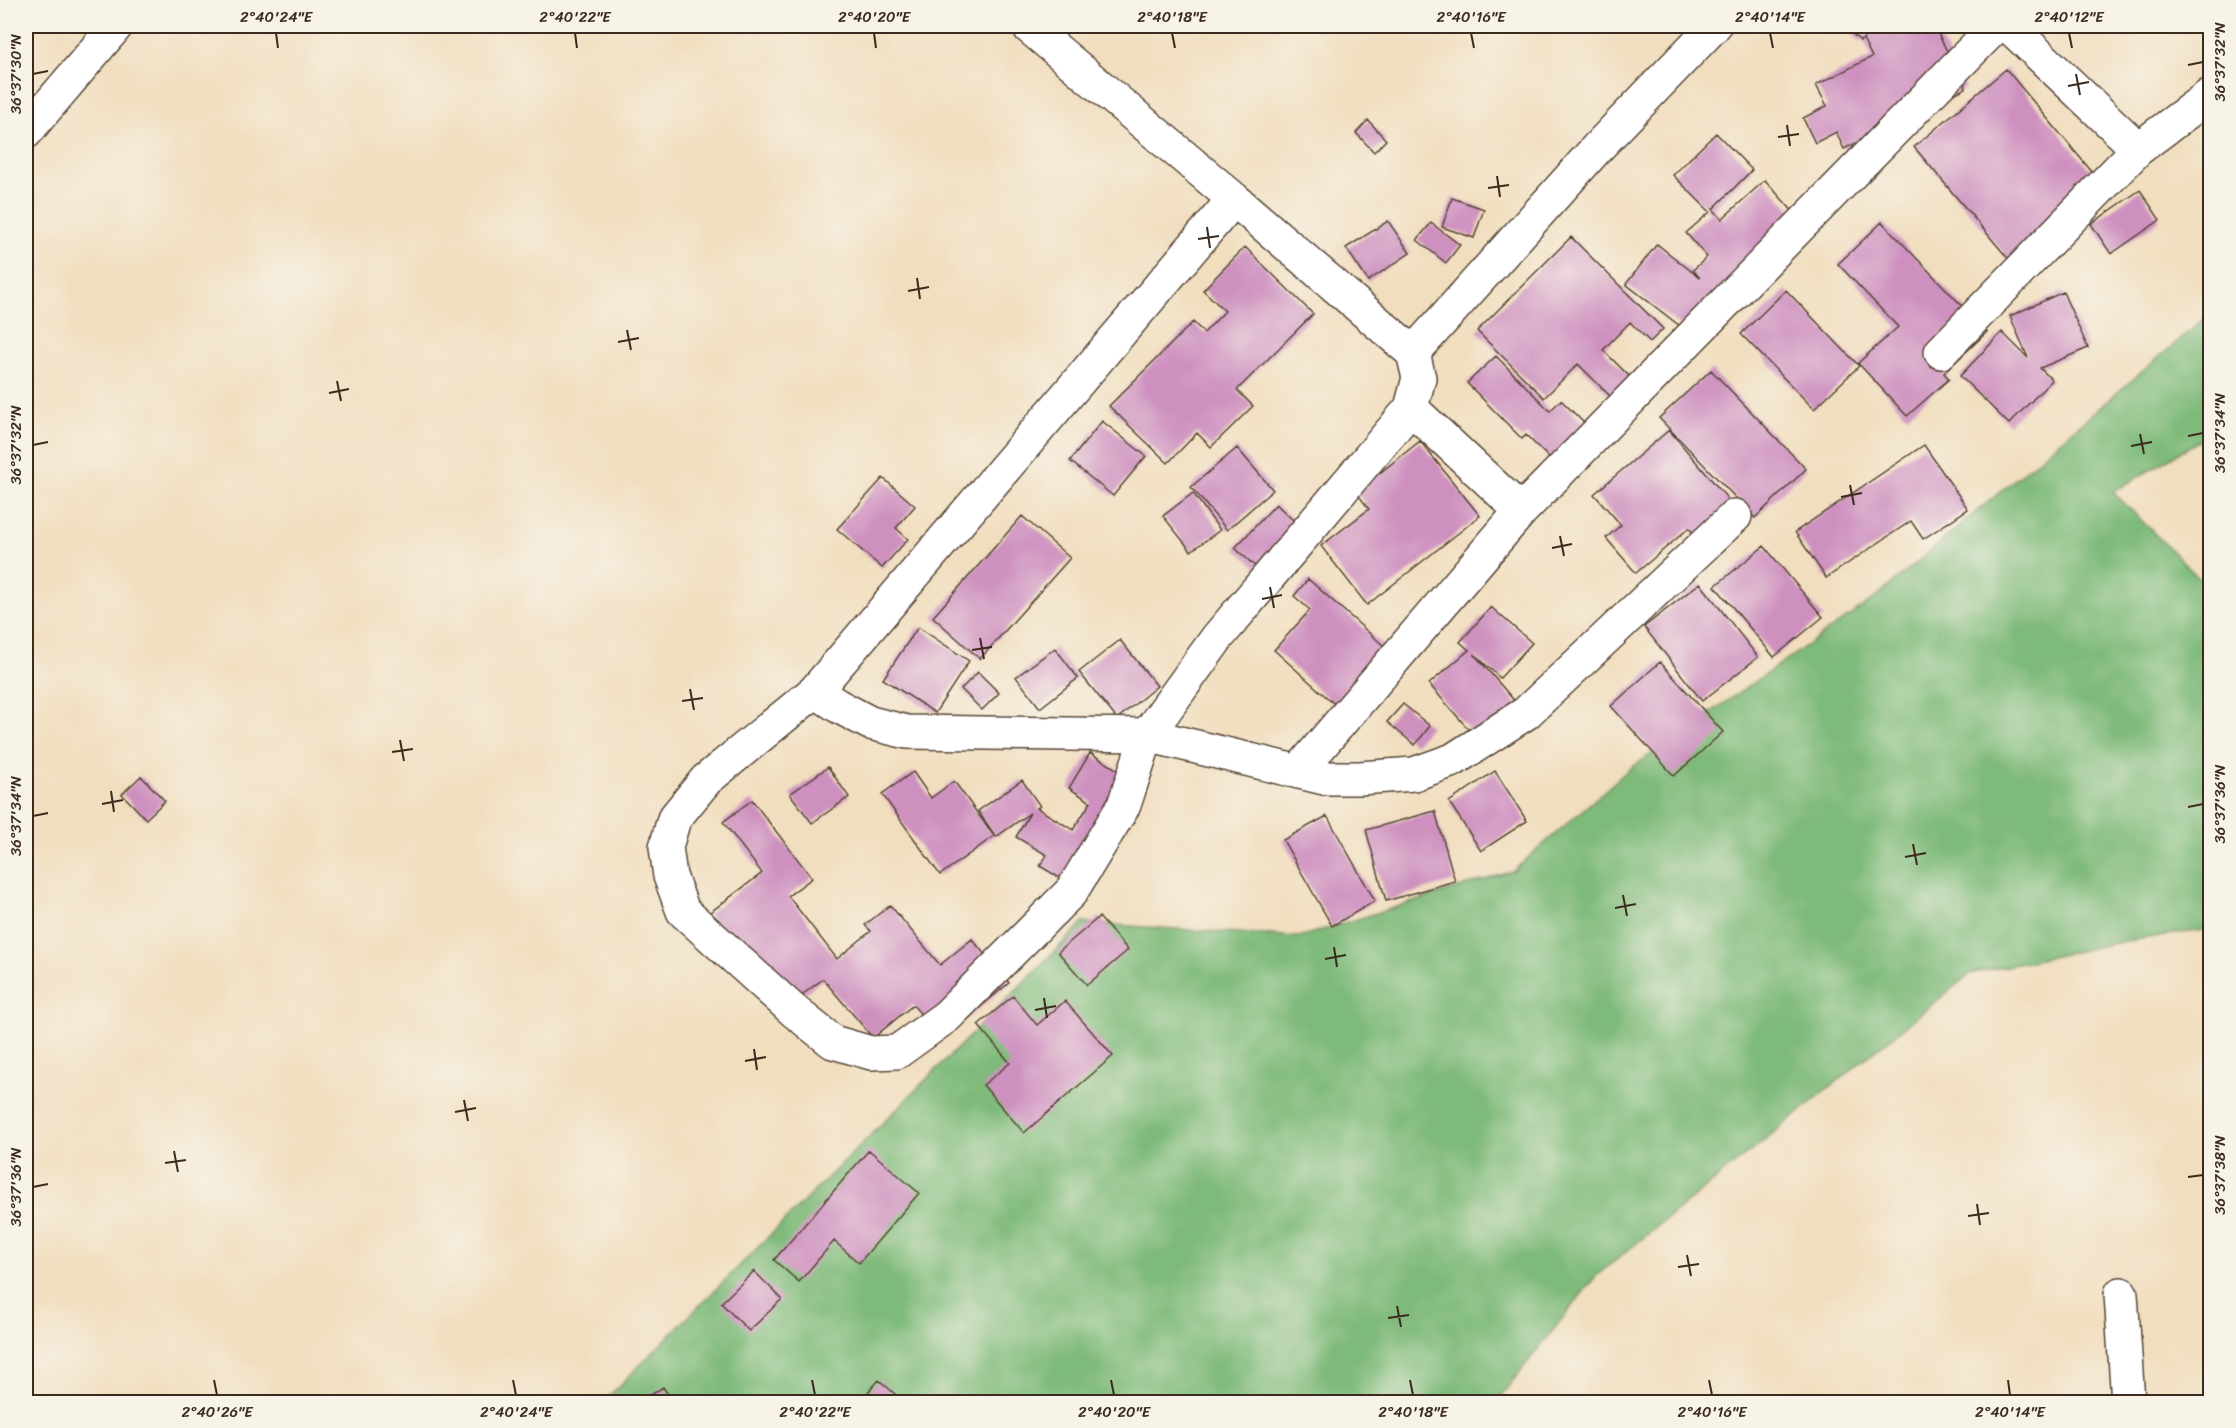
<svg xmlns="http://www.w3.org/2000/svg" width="2236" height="1428" viewBox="0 0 2236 1428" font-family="Sriracha,sans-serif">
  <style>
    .forest { fill: #7eba79; stroke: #5c724c; stroke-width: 1.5 }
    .building { fill: #ce90bf }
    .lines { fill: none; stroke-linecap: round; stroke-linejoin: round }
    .minor-casing { stroke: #564536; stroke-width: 36 }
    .minor { stroke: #fff; stroke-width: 33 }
    .ticks { fill: none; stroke: #3b2a1e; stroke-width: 2 }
    .neatline { fill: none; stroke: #3b2a1e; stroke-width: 2 }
    .ticks-label { font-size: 15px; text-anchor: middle; fill: #3b2a1e }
  </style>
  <rect width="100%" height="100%" fill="#f7f3e8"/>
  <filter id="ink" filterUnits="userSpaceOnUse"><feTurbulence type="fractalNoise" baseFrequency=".0167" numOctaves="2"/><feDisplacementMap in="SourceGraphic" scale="12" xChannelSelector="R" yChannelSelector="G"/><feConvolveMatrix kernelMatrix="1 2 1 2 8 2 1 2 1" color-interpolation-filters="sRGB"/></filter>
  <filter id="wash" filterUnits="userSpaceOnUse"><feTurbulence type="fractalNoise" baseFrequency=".008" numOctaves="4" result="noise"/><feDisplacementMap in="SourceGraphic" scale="24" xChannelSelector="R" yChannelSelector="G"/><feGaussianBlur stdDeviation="1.35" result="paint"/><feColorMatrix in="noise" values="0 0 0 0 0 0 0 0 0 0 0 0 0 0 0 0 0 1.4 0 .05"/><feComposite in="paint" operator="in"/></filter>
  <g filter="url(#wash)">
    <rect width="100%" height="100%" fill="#f1debf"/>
    <path class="forest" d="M2210,314v120l-97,58 97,97v340l-85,12 -155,33 -374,302 -100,126h-893l480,-479 216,14 214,-66 115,-101 247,-172z"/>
    <g id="blocks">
      <path class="building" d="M1844,26h31l-12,12 25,-12h46l32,62 -122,61 -8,-17 -21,11 -12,-25 24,-12 -11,-21 56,-28 -9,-18 -3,2z
        M2006,69l92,110 -76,96 -108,-128z
        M1368,120l18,20 -12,12 -18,-19z
        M1716,133l36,37 -39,39 9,10 43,-39 47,53 -123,100 -63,-49 31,-40 43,34 -7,-8 14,-13 -21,-24 24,-21 -37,-37z
        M2140,190l20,30 -49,34 -20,-30z
        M1452,198l32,11 -10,29 -32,-11z
        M1388,221l22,32 -42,28 -22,-33z
        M1882,222l105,110 -43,41 5,6 -42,37 -49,-53 40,-36 -60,-63z
        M1431,223l29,22 -14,18 -29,-23z
        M1571,237l92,92 -13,13 -20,-20 -27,28 32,32 -20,19 -37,-37 -34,34 -67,-67z
        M1245,247l68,67 -76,76 16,16 -42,41 -14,-14 -29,30 -59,-57 84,-84 11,11 21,-22 -22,-21z
        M1786,290l73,76 -45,43 -73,-75z
        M2063,292l25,56 -48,20 12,12 -43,44 -49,-48 42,-44 26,26 -18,-42z
        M1496,356l54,55 11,-11 45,45 -35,35 -45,-45 -4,4 -55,-56z
        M1711,370l95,99 -51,49 -96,-100z
        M1102,421l44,35 -33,40 -43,-35z
        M1669,430l74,87 -36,32 -18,-21 -53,45 -30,-35 15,-13 -27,-31z
        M1420,441l60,75 -113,89 -46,-59 48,-37 -13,-17z
        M1924,445l44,64 -45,30 -12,-18 -85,57 -31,-46z
        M1237,448l36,42 -46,40 -36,-43z
        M883,478l32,28 -19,22 12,11 -26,29 -45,-39z
        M1193,493l27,37 -29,21 -28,-35z
        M1276,504l33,31 -41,43 -33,-30z
        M1022,516l48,42 -90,101 -47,-42z
        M1764,546l59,71 -49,40 -59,-71z
        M1308,579l85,75 -51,57 -68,-61 36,-40 -16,-14z
        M1700,583l58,74 -56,44 -58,-74z
        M1491,607l41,36 -32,35 -26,-24 44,51 -40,35 -49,-56 40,-34 -9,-8z
        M918,627l51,34 -34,52 -52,-34z
        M1120,640l37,46 -40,33 -38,-47z
        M1055,648l23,30 -38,30 -24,-31z
        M1660,662l63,70 -49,44 -63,-70z
        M978,672l21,21 -17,17 -21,-21z
        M1403,704l27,22 -15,19 -28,-23z
        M1090,753l43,26 -65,104 -28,-17 7,-11 -31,-18 14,-24 -34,24 -18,-26 44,-31 18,26 -3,2 36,22 18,-28 -22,-14z
        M828,767l21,30 -37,26 -22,-29z
        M1495,771l32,50 -46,30 -32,-49z
        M913,772l18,26 23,-17 40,55 -54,39 -58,-81z
        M141,776l24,25 -19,18 -24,-25z
        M752,800l60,78 -24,18 49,63 34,-28 -6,-6 25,-20 50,60 32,-26 37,44 -67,56 -29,-34 -40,33 -50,-59 -41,31 -74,-96 54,-41 -39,-51z
        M1435,811l20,70 -69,20 -20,-71z
        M1327,816l48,85 -43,25 -49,-86z
        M1099,917l29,33 -41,35 -29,-33z
        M1013,996l24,29 28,-24 48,55 -89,77 -41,-48 27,-22 -32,-38z
        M869,1150l50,43 -60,70 -25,-22 -35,41 -25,-22z
        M754,1271l28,28 -33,32 -28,-28z
        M879,1380l25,22h-45z
        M663,1387l10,15h-33z"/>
    </g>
  </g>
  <g filter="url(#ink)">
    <use href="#blocks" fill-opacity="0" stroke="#564536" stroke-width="1.5"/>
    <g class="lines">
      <g class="minor-casing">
        <path id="minor" d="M1028,26l206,173 -419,492 23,15 32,17 37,9 240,3 177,43h36l54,-4 39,-14 73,-47 209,-197
          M2009,26l129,123 72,-54
          M26,132l90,-106
          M1941,352l197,-203
          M1413,353l184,-205 117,-122
          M1521,511l475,-485
          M815,691l-109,89 -32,39 -8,28 4,29 13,35 111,100 39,31 38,11 26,-1 50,-36 124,-124 53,-87 23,-70 70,-97 194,-230 8,-30 -6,-25 -179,-154
          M1298,772l223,-261 -110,-103
          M2121,1294l7,108"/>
      </g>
      <use href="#minor" class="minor"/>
    </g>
  </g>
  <path class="ticks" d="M276,33l2,15M575,33l2,15M874,33l2,15M1172,33l3,15M1471,33l3,15M1770,33l3,15M2069,33l3,15M2188,65l15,-3M33,74l15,-3M2076,74l4,21M2068,86l21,-4M1787,125l3,21M1778,137l21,-3M1497,176l3,21M1488,188l21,-3M1207,227l3,21M1198,239l21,-3M917,278l3,21M908,291l21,-4M627,330l4,20M618,342l21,-4M337,381l4,20M329,393l20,-4M2140,434l4,20M2188,436l15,-3M33,445l15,-3M2131,446l21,-4M1850,485l4,20M1841,497l21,-4M1560,536l4,20M1552,548l20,-4M1270,587l4,21M1262,599l20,-4M980,638l4,21M972,650l20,-3M690,689l4,21M682,701l21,-3M400,740l4,21M392,752l21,-3M111,791l3,21M102,804l21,-4M2188,807l15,-3M33,816l15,-3M1913,844l4,21M1905,857l21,-4M1623,895l4,21M1615,908l21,-4M1334,947l3,20M1325,959l21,-4M1044,998l3,20M1035,1010l21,-4M754,1049l3,21M745,1061l21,-4M464,1100l4,21M455,1112l21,-4M174,1151l4,21M165,1163l21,-3M2188,1177l15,-2M33,1187l15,-3M1977,1204l3,21M1968,1216l21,-3M1687,1255l4,21M1678,1267l21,-3M1397,1306l4,21M1388,1318l21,-3M214,1380l3,15M513,1380l3,15M812,1380l3,15M1111,1380l3,15M1410,1380l3,15M1709,1380l3,15M2008,1380l2,15"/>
  <rect width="2236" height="1428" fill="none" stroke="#f7f3e8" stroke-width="66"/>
  <rect x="33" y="33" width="2170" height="1362" class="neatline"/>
  <g class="ticks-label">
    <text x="276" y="22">2°40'24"E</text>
    <text x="575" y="22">2°40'22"E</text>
    <text x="874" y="22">2°40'20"E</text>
    <text x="1172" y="22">2°40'18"E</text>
    <text x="1471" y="22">2°40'16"E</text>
    <text x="1770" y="22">2°40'14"E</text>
    <text x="2069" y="22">2°40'12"E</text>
    <text transform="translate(2220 62) rotate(-90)" y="5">36°37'32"N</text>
    <text transform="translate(16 74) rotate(-90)" y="5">36°37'30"N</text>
    <text transform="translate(2220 433) rotate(-90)" y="5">36°37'34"N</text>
    <text transform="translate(16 445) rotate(-90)" y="5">36°37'32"N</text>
    <text transform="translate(2220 804) rotate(-90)" y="5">36°37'36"N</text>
    <text transform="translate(16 816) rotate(-90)" y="5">36°37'34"N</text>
    <text transform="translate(2220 1175) rotate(-90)" y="5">36°37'38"N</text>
    <text transform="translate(16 1187) rotate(-90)" y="5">36°37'36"N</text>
    <text x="217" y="1417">2°40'26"E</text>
    <text x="516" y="1417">2°40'24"E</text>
    <text x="815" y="1417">2°40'22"E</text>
    <text x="1114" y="1417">2°40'20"E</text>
    <text x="1413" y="1417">2°40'18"E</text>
    <text x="1712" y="1417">2°40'16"E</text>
    <text x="2010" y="1417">2°40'14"E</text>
  </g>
</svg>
